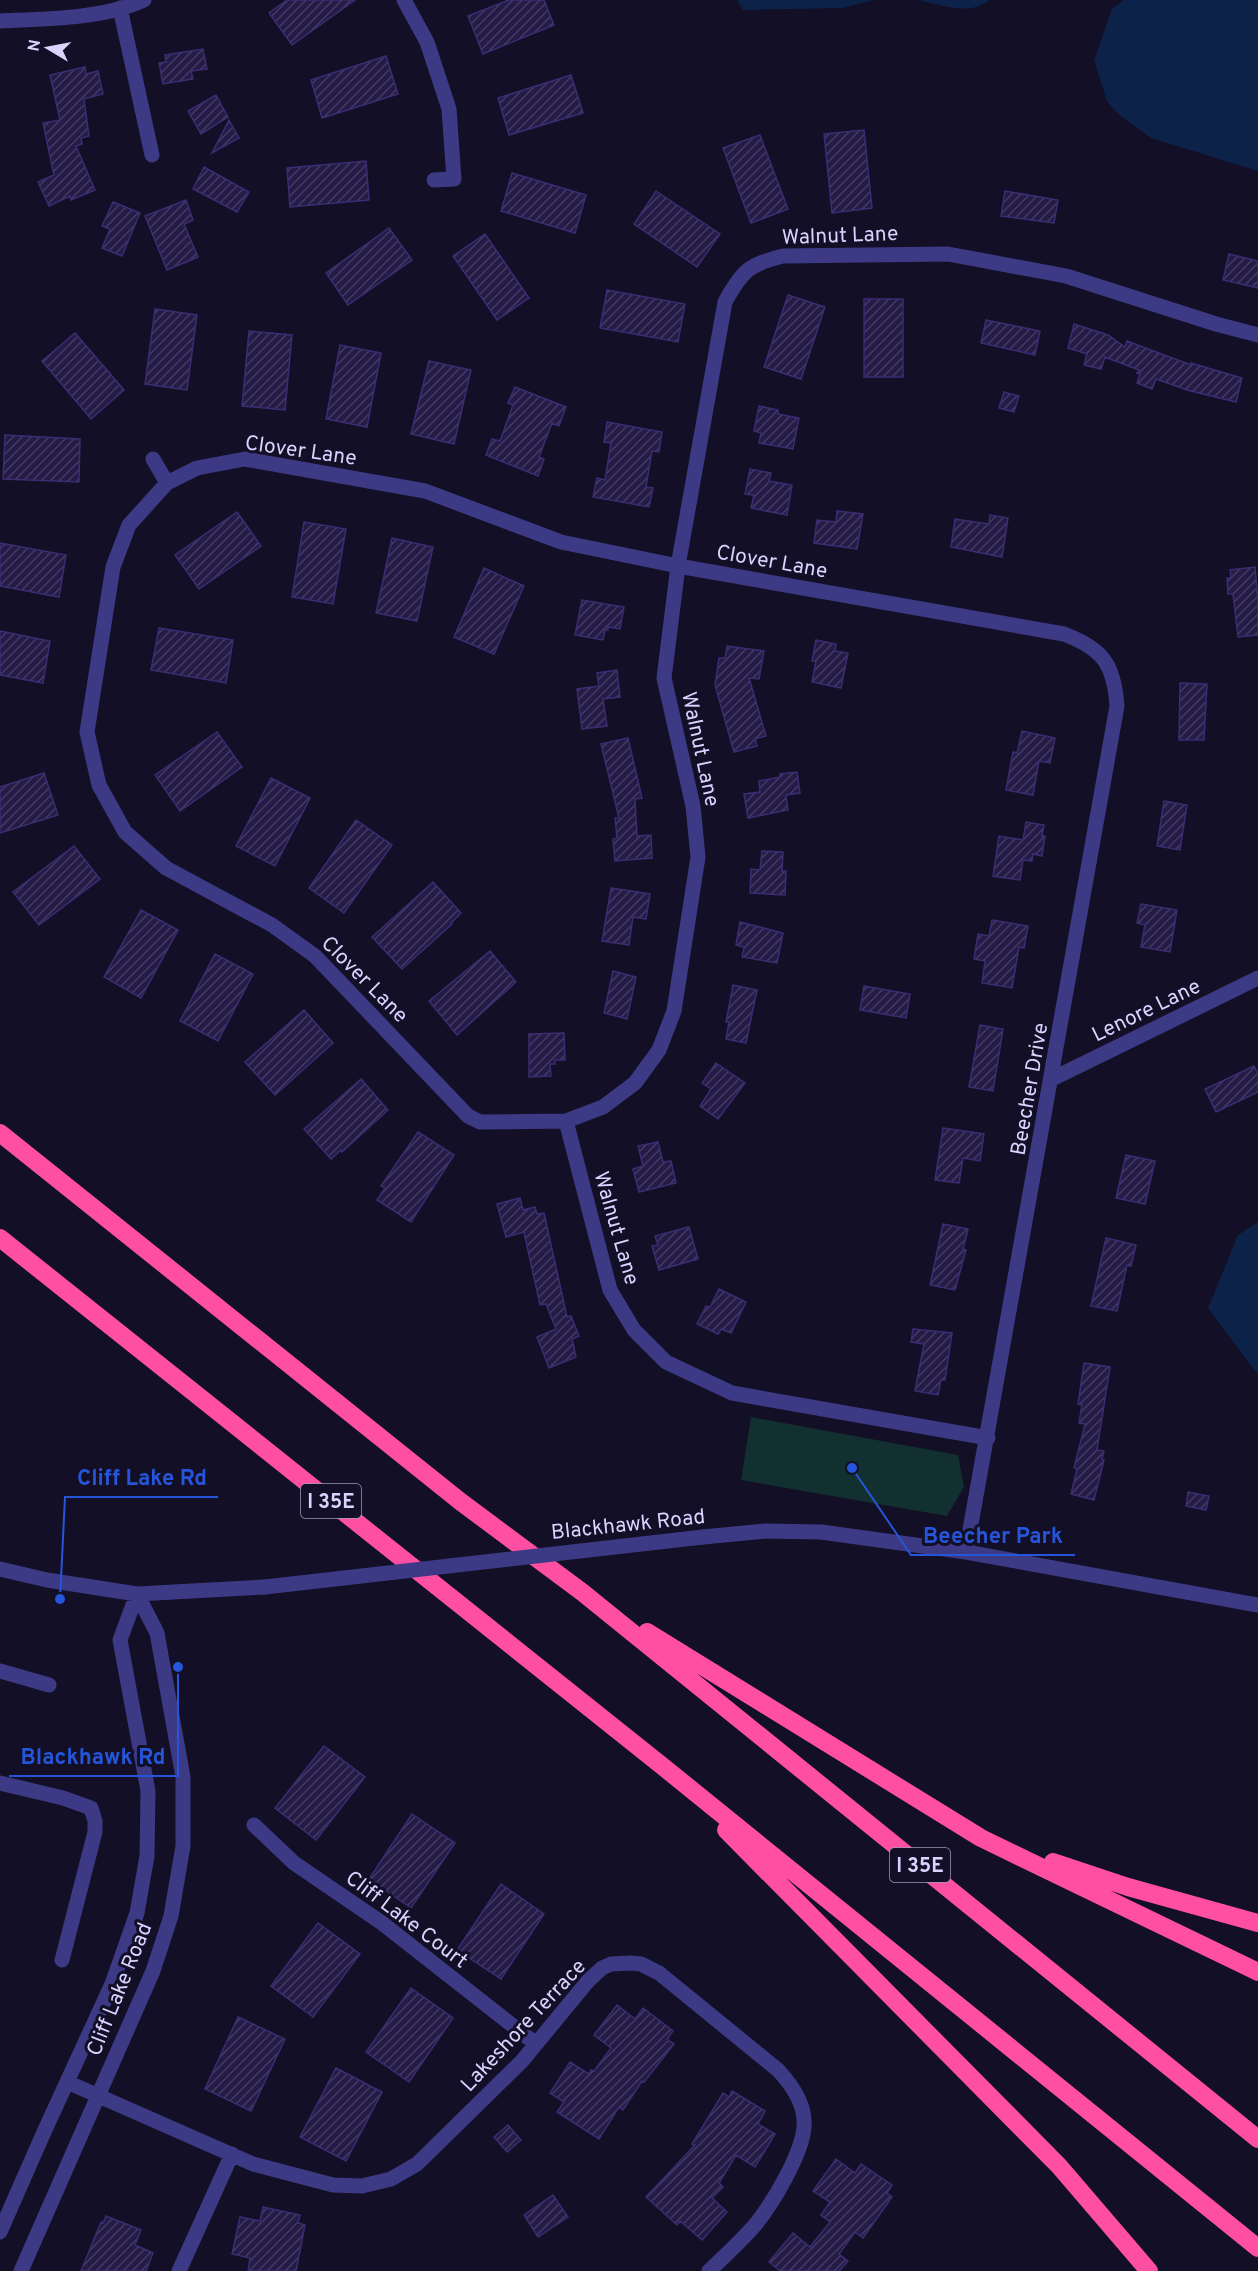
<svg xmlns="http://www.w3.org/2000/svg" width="1258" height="2271" viewBox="0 0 1258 2271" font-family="Overpass,sans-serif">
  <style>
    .green { fill: #12302f }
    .water { fill: #0c2248 }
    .building { fill: url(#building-hatch); stroke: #3b2d73; stroke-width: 1.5 }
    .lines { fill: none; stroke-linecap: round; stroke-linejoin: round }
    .minor { stroke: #3d3a85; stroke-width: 15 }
    .highway { stroke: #ff4fa3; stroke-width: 18 }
    .minor-bridge { stroke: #3d3a85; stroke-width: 15 }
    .labels { text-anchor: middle; stroke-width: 6; stroke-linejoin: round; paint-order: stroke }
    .shield { fill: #130f26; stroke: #9e99be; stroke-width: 1.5 }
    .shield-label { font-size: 20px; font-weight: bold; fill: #d9d4ff }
    .street-label { font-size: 21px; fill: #d9d4ff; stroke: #130f26 }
    .leader { fill: none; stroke: #2655da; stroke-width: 2 }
    .callout-dot { fill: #2655da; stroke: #130f26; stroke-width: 2 }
    .callout-label { font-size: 22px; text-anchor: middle; font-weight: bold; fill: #2655da; stroke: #130f26; stroke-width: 6; stroke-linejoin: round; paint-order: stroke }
  </style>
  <defs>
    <pattern id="building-hatch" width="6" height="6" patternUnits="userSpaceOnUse" patternTransform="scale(1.5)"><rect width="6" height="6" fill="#241b47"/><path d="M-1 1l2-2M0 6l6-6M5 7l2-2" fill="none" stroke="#433b63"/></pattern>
  </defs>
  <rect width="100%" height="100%" fill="#130f26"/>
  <path class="green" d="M751,1417l207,38 6,32 -17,29 -206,-36z"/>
  <path class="water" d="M737,0h137l-31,8 -100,2z
    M918,0h71c-18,17 -50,4 -71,0z
    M1124,0h134v171l-107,-33 -34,-25 -10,-12 -13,-41 18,-51z
    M1258,1222v153l-50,-67 30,-73z"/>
  <path class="building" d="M287,0h68l-63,45 -23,-32z
    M509,0h35l10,25 -71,29 -15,-38z
    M203,49l4,20 -16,2 2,8 -30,5 -4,-21 7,-1 -1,-7z
    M386,56l12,38 -76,24 -11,-38z
    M85,67l1,7 12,-3 5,23 -19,5 5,37 -8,2 1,6 -6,2 19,44 -24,10 -1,-4 -21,10 -11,-24 16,-7 -11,-52 17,-3 -10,-45z
    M571,75l12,38 -74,22 -11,-37z
    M216,95l12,22 -27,17 -13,-23z
    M229,120l10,18 -27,15z
    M864,130l8,78 -40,5 -8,-79z
    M760,135l28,74 -37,14 -28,-75z
    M366,161l3,39 -79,7 -3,-39z
    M204,167l45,25 -12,20 -44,-23z
    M512,173l74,22 -11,38 -74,-22z
    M656,191l64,43 -23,33 -63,-43z
    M1005,191l53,9 -4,23 -53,-7z
    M186,200l7,20 -9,4 14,33 -31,13 -22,-54z
    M113,202l27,11 -18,43 -20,-8 8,-19 -8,-3z
    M389,228l23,32 -64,45 -22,-32z
    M485,234l44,64 -32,22 -44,-64z
    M1229,254l29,7v27l-35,-8z
    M607,290l78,14 -7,38 -78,-14z
    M788,295l37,12 -24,72 -37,-12z
    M864,299h39v78h-39z
    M155,309l42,6 -10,75 -42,-6z
    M986,320l54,11 -5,24 -54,-12z
    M1074,324l34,11 17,12 2,-6 64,24v-2l51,15 -6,24 -49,-12 -31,-11 -4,10 -15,-6 3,-9 -3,-1 2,-3 -34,-13 -4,12 -17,-4 3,-11 -19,-6z
    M249,331l43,4 -7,75 -43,-4z
    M75,333l49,57 -33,29 -49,-58z
    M340,345l41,8 -14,74 -41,-8z
    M429,361l42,9 -17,74 -43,-10z
    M515,387l51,20 -7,19 -7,-3 -13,34 5,2 -6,17 -52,-21 6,-16 8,2 13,-36 -5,-2z
    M1004,392l15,4 -5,16 -15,-4z
    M759,406l19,4v4l21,4 -6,31 -34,-6 2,-10 -7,-2z
    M607,422l55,10 -3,20 -7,-1 -6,36 7,1 -4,19 -56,-10 4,-19 8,2 6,-37 -7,-1z
    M5,435l75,4 -1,43 -76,-3z
    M750,469l21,4 -2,8 23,4 -5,30 -36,-7 3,-13 -9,-1z
    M837,511l26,3 -6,35 -43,-6 3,-23 19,2z
    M237,512l24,34 -62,43 -24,-34z
    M990,515l18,3 -6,39 -51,-10 4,-28 34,5z
    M304,522l42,7 -13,75 -41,-7z
    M392,538l41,9 -16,74 -41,-8z
    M0,543l66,12 -7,42 -59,-11z
    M1255,567l3,35v33l-20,2 -5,-43h-5l-1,-16h4l-1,-8z
    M484,568l40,18 -30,68 -40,-17z
    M582,600l42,7 -4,22 -12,-2v3h-3l-2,10 -28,-5z
    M159,628l74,12 -7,43 -75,-13z
    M0,631l50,10 -7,42 -43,-8z
    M816,640l20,4 -1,7 13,2 -7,35 -29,-6 4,-21h-4z
    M727,646l37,5 -5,28 -10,-1 17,58 -11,3 2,7 -23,6 -19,-67 4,-27h6z
    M617,670l3,27 -17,2 4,27 -25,3 -5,-40 22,-3 -2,-13z
    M1180,683l27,1 -3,56h-25z
    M1022,731l33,7 -5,25 -11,-2 -6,34 -27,-5 7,-38 4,1z
    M217,732l25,35 -62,44 -25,-36z
    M628,738l14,60 -7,1 2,37 14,-1 1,23 -37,3 -2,-22 4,-1 -2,-20h4l-18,-74z
    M797,772l3,21 -14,2 2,15 -40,8 -4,-24 16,-2 -1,-11 21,-4v-3z
    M44,773l14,42 -58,18v-46z
    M271,778l39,20 -35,68 -39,-20z
    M1164,801l23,4 -7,45 -23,-4z
    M356,820l36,25 -48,68 -35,-25z
    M1026,822l18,3 -2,11h3l-3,20 -9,-2 -1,7 -9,-1 -3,20 -27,-4 6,-40 24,4z
    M74,846l26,33 -61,46 -26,-33z
    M762,851l21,1 -1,19h4l-1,24 -35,-2 1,-24 9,1z
    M433,882l28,31 -10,10 1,1 -50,45 -30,-32z
    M611,888l39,6 -4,25 -13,-2 -4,28 -27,-4z
    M1141,904l36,6 -7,42 -29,-5 4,-22 -8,-2z
    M141,910l37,20 -37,68 -37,-21z
    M992,920l36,6 -4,22 -5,-1 -7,41 -30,-5 3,-22 -11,-2 4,-25 11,2z
    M740,922l43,11 -6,30 -35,-6 2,-10 -8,-2z
    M490,951l26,31 -59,53 -28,-34z
    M215,954l38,20 -35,67 -38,-20z
    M613,971l23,6 -9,42 -23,-6z
    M733,985l24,5 -11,53 -20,-4 3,-17h-3z
    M864,986l46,8 -4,24 -46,-8z
    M304,1010l29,33 -58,52 -30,-33z
    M980,1025l23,4 -10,62 -24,-4z
    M564,1033l1,27h-10v4h-5l1,12 -22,1v-43z
    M716,1063l29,20 -27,36 -18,-13 11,-17 -9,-6z
    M1254,1066l4,8v18l-42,20 -11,-23z
    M361,1079l27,31 -46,42 -1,-2 -10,9 -27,-30z
    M943,1128l41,6 -4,27 -17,-3 -4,25 -24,-3z
    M418,1132l36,23 -43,67 -34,-22 8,-12 -4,-2z
    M658,1142l5,20 8,-1 5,22 -37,9 -6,-23 10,-3 -5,-20z
    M1126,1155l29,6 -10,43 -29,-6z
    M520,1198l3,12 12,-3 2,7 7,-1 23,104 4,-1 8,20 -7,3 4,18 -27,11 -12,-31 19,-8 -10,-25 -6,1 -16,-73 -18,5 -9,-33z
    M943,1224l25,5 -5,20 3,1 -11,40 -25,-5z
    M689,1227l9,32 -39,11 -7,-24 6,-1 -3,-9z
    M1106,1238l30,7 -5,21 -4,-1 -10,46 -26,-5z
    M719,1289l27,13 -15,31 -10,-4 -3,5 -21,-10 9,-18 4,1z
    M913,1329l39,4 -7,47h-4l-3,15 -23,-4 9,-47 -13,-2z
    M1084,1363l26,4 -13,83 7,1 -2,8 2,1 -10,40 -23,-6 6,-25 -3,-1 11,-44 -6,-1 3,-18 -4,-1z
    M1188,1492l21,4 -3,14 -20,-4z
    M324,1746l41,31 -49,63 -41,-32z
    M412,1814l43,29 -44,65 -42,-29z
    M501,1884l43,30 -43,65 -44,-29z
    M318,1923l42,31 -47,63 -42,-31z
    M411,1988l42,30 -44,64 -43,-30z
    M617,2005l18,14 8,-11 30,23 -6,8 7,5 -30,38 -2,-1 -19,29 -4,-3 -20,32 -42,-27 7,-10 -14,-9 20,-31 19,12 2,-4 3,1 17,-23 -17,-13z
    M238,2017l47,22 -34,72 -46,-22z
    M336,2068l46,24 -36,69 -46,-24z
    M732,2091l33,20 -7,13 17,10 -20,33 -19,-12 -17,28 4,4 -11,11 15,14 -25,28 -22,-19 -3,4 -31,-28 49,-52 -3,-1 31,-51 6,4z
    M508,2125l13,15 -14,12 -13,-15z
    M836,2159l19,14 6,-9 31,21 -5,8 5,4 -29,41 -8,-6 -16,22 9,7 -9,10h-59l-11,-9 24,-29 17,14 20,-25 -9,-7 9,-13 -17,-11z
    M553,2195l15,22 -30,20 -14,-22z
    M263,2207l37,8 -2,8 7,2 -9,46h-48l2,-13 -18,-4 8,-37 20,4z
    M106,2216l35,14 -6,15 18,8 -7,18h-65l20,-49 2,1z"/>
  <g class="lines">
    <path class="minor" d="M404,0l23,42 22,67 5,70 -20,1
      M120,8l32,147
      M0,21c44,-2 103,-2 144,-21
      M153,459l14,24
      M1052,1079l206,-101
      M566,1121l44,169 24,40 32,32 66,31 256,45
      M703,1537l62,-6 56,1 145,20 292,53
      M966,1552l151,-846c-3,-42 -14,-57 -53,-72l-386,-68 -117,-24 -136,-51 -180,-32 -48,9 -30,15 -38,42 -16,42 -26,165 12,53 26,47 41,36 106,57 43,31 153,160 12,6 86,-1 37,-14 32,-24 24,-33 15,-39 24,-154 -5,-51 -29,-128 14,-112 47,-264c17,-31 24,-38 58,-46l165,-2 118,22 150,48 42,11
      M0,1569l47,11 90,14 128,-7
      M0,1671l49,14
      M0,1783l63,15 28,10 4,13v11l-33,128
      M254,1825l40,38 88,60 154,121
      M67,2082l186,82 80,21 29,1 29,-7 26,-15 105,-103 66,-80 14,-13 9,-4 20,-1 10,1 18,9 119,97c14,15 28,35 26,57 -2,27 -31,76 -49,98 -14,16 -30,31 -46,46
      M0,2232l44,-100 68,-148 25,-71 10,-57 1,-65 -28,-151 17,-46
      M21,2271l132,-300 18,-55 12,-70v-69l-26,-144 -20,-39
      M179,2271l53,-117"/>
    <path class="highway" d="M0,1133l461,369 121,90 676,547
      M0,1238l661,527 597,483
      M647,1632l334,206 277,134
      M726,1830l333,336 90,105
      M1053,1862l75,25 130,36"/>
    <path class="minor-bridge" d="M265,1587l438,-50"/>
  </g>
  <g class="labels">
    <g class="shield">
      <rect x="301" y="1484" width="60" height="34" rx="4.5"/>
      <rect x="890" y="1848" width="60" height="34" rx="4.5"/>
    </g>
    <g class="shield-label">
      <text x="331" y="1508">I 35E</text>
      <text x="920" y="1872">I 35E</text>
    </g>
    <g class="street-label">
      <text transform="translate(840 235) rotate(-2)" y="7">Walnut Lane</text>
      <text transform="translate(301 450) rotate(8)" y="7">Clover Lane</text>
      <text transform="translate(772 561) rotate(10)" y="7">Clover Lane</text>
      <text transform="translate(701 749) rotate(78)" y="7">Walnut Lane</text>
      <text transform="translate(365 979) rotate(45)" y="7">Clover Lane</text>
      <text transform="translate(1146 1010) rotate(-26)" y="7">Lenore Lane</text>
      <text transform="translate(1029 1089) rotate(-80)" y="7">Beecher Drive</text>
      <text transform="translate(617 1228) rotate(74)" y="7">Walnut Lane</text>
      <text transform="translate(628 1524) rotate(-6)" y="7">Blackhawk Road</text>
      <text transform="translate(407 1919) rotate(37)" y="7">Cliff Lake Court</text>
      <text transform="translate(119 1989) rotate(-68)" y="7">Cliff Lake Road</text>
      <text transform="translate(523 2025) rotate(-47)" y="7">Lakeshore Terrace</text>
    </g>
  </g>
  <path class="leader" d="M60 1599L65 1497H218M852 1468L911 1555H1075M178 1667L178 1776H9"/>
  <g class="callout-dot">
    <circle cx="60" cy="1599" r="6"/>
    <circle cx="852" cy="1468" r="6"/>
    <circle cx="178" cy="1667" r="6"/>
  </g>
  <g class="callout-label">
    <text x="142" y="1485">Cliff Lake Rd</text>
    <text x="993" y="1543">Beecher Park</text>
    <text x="93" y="1764">Blackhawk Rd</text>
  </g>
  <g transform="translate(48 48) rotate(280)" stroke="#130f26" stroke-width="4.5" paint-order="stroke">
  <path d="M0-4.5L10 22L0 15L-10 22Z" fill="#d9d4ff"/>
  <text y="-9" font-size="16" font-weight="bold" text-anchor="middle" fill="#d9d4ff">N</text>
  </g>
</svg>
